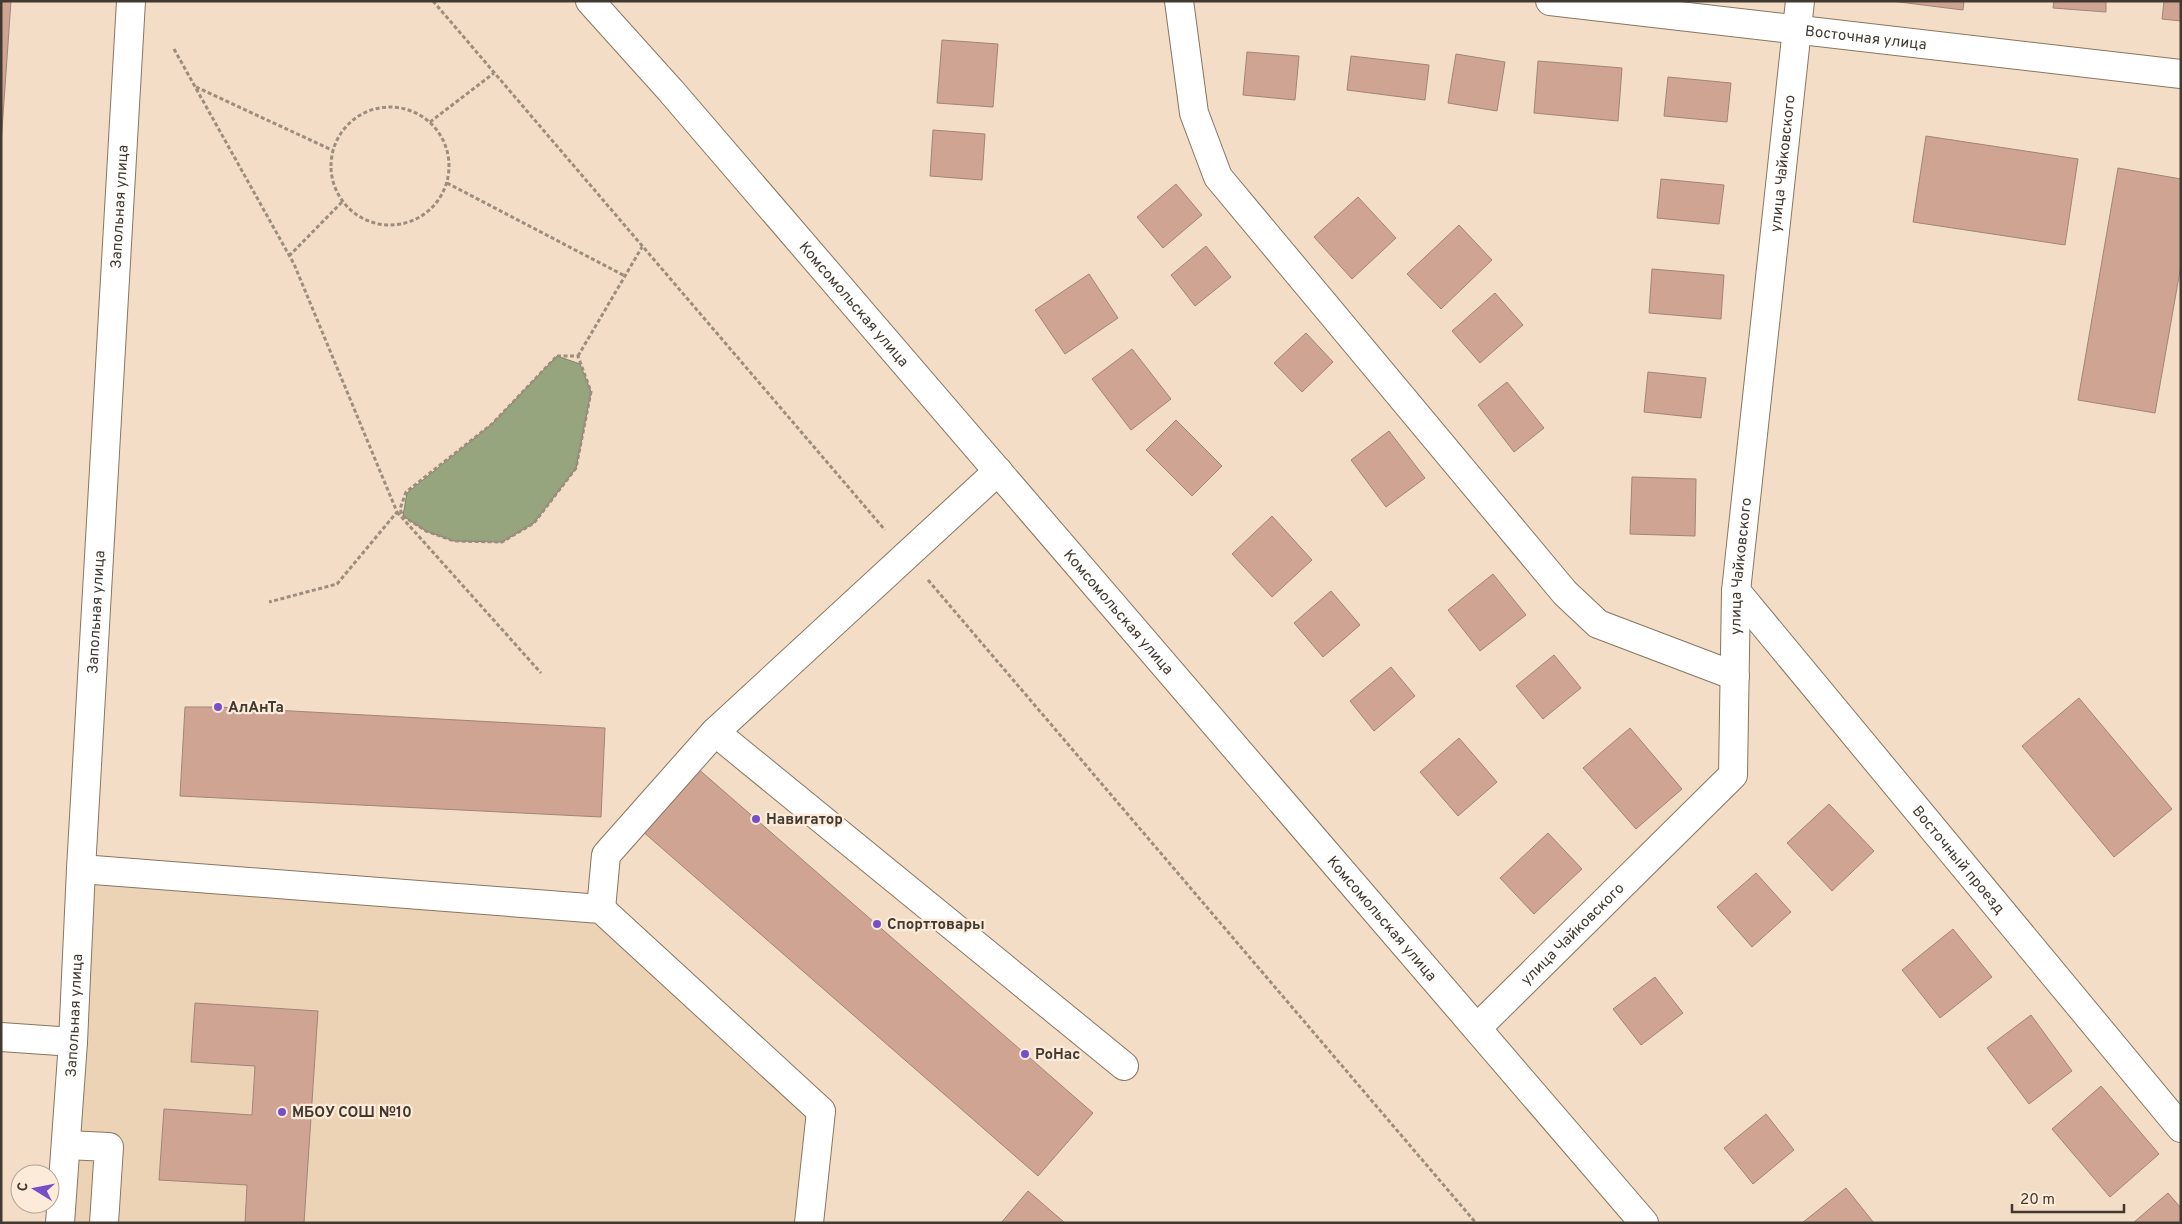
<svg xmlns="http://www.w3.org/2000/svg" width="2182" height="1224" viewBox="0 0 2182 1224" font-family="Overpass,sans-serif">
  <style>
    .built { fill: #edd3b5 }
    .water { fill: #96a57e; stroke: #7d8567 }
    .building { fill: #cfa493; stroke: #a18479 }
    .lines { fill: none; stroke-linecap: round; stroke-linejoin: round }
    .minor-casing { stroke: #887660; stroke-width: 30 }
    .major-casing { stroke: #887660; stroke-width: 30 }
    .path { stroke: #9c8d7d; stroke-width: 3; stroke-dasharray: 4 2.5; stroke-linecap: butt }
    .minor { stroke: #fff; stroke-width: 28 }
    .major { stroke: #fff; stroke-width: 28 }
    .poi-dot { fill: #744fc8; stroke: #fcebd9; stroke-width: 2 }
    .labels { text-anchor: middle; stroke-width: 4.5; stroke-linejoin: round; paint-order: stroke }
    .street-label { font-size: 15px; fill: #423a30; stroke: #fcebd9 }
    .poi-label { font-size: 15px; font-weight: bold; fill: #423a30; stroke: #fcebd9; text-anchor: start }
  </style>
  <rect width="100%" height="100%" fill="#f3ddc6"/>
  <path class="built" d="M87,875l511,37 217,200 -12,111h-742z"/>
  <path class="water" d="M557,356l23,8 11,28 -15,76 -42,55 -32,19 -48,-1 -28,-10 -23,-15 4,-23 85,-69z"/>
  <path class="building" d="M1,1h10l-10,143z
    M1891,1h73l-1,9z
    M2054,1h52v11l-53,-4z
    M2164,1h17v20l-19,-2z
    M942,40l56,4 -5,63 -56,-4z
    M1247,52l52,4 -4,44 -52,-5z
    M1456,54l49,8 -8,49 -49,-8z
    M1351,56l78,9 -4,35 -78,-10z
    M1538,61l84,7 -4,53 -84,-8z
    M1668,77l63,6 -4,39 -63,-6z
    M933,130l52,4 -3,46 -52,-4z
    M1926,136l152,23 -13,86 -152,-23z
    M2118,168l63,11v86l-26,148 -77,-13z
    M1661,179l63,6 -5,39 -62,-6z
    M1176,184l26,31 -39,33 -26,-31z
    M1358,197l38,41 -44,41 -38,-42z
    M1459,225l33,35 -51,49 -34,-35z
    M1206,246l25,31 -36,29 -24,-31z
    M1652,269l72,6 -3,44 -72,-6z
    M1089,274l29,44 -53,36 -30,-44z
    M1495,293l28,32 -43,38 -28,-32z
    M1306,333l27,29 -31,30 -28,-29z
    M1132,349l39,50 -40,31 -39,-51z
    M1648,372l58,6 -5,40 -57,-6z
    M1507,382l37,46 -30,24 -36,-47z
    M1176,420l46,46 -30,30 -46,-46z
    M1389,431l36,47 -39,29 -35,-47z
    M1632,477l64,2 -1,57 -65,-2z
    M1272,516l40,44 -40,37 -40,-43z
    M1493,574l33,41 -46,36 -32,-41z
    M1331,591l29,34 -37,32 -29,-34z
    M1554,655l27,33 -38,31 -27,-33z
    M1391,667l24,29 -41,35 -24,-30z
    M2079,698l93,111 -58,48 -92,-111z
    M185,707h33l387,21 -4,89 -421,-21z
    M1630,728l52,61 -46,40 -53,-61z
    M1459,738l38,44 -39,34 -38,-44z
    M696,767l397,346 -55,63 -397,-346z
    M1829,804l45,47 -42,40 -45,-48z
    M1548,833l34,36 -48,45 -34,-36z
    M1756,873l35,39 -39,35 -35,-40z
    M1953,929l39,48 -52,41 -38,-48z
    M1655,977l28,36 -42,32 -28,-36z
    M195,1003l123,8 -14,212h-59l2,-38 -88,-5 5,-71 88,6 3,-49 -64,-4z
    M2031,1015l41,56 -43,33 -42,-56z
    M2101,1086l58,68 -49,43 -58,-68z
    M1766,1114l28,36 -41,34 -29,-36z
    M1846,1188l28,35h-72z
    M1028,1191l37,32h-64z
    M2168,1193l13,15v15h-48z"/>
  <g class="lines">
    <g class="minor-casing">
      <g id="minor">
        <path d="M1179,1l15,112 24,64 347,416 33,31 137,52"/>
        <path id="s1" d="M1550,1l631,73"/>
        <path id="s2" d="M1736,591l445,537"/>
        <path d="M715,732l409,334"/>
        <path d="M81,869l520,40 220,202 -12,112"/>
        <path d="M601,909l5,-54 109,-123 283,-261"/>
        <path id="s3" d="M1477,1028l256,-253 3,-184 64,-590"/>
        <path d="M1,1037l72,5"/>
        <path d="M66,1145l43,2 -5,76"/>
        <path id="s4" d="M60,1223l13,-181 8,-173 50,-868"/>
      </g>
    </g>
    <g class="major-casing">
      <g id="major">
        <path id="s5" d="M590,1l81,90 973,1132"/>
      </g>
    </g>
    <path class="path" d="M433,1l452,529
      M174,49l120,215 103,248 -60,72 -68,18
      M196,87l138,64
      M331 166a59 59 0 1 1 118 0a59 59 0 1 1-118 0Z
      M430,122l64,-49
      M447,183l178,93
      M289,256l53,-54
      M557,356h21l13,36 -15,76 -42,55 -32,19 -48,-1 -28,-10 -23,-15 -3,-7 6,-17 86,-68z
      M578,356l64,-109
      M397,512l144,161
      M928,580l548,643"/>
    <use href="#minor" class="minor"/>
    <use href="#major" class="major"/>
  </g>
  <g class="poi-dot">
    <circle cx="218" cy="707" r="5"/>
    <circle cx="756" cy="819" r="5"/>
    <circle cx="877" cy="924" r="5"/>
    <circle cx="1025" cy="1054" r="5"/>
    <circle cx="282" cy="1112" r="5"/>
  </g>
  <g class="labels">
    <g class="street-label">
      <text dy="5" stroke="none"><textPath href="#s1" startOffset="318">Восточная улица</textPath></text>
      <text dy="5" stroke="none"><textPath href="#s3" startOffset="974">улица Чайковского</textPath></text>
      <text dy="5" stroke="none"><textPath href="#s4" startOffset="1018">Запольная улица</textPath></text>
      <text dy="5" stroke="none"><textPath href="#s5" startOffset="402">Комсомольская улица</textPath></text>
      <text dy="5" stroke="none"><textPath href="#s3" startOffset="569">улица Чайковского</textPath></text>
      <text dy="5" stroke="none"><textPath href="#s5" startOffset="808">Комсомольская улица</textPath></text>
      <text dy="5" stroke="none"><textPath href="#s4" startOffset="612">Запольная улица</textPath></text>
      <text dy="5" stroke="none"><textPath href="#s2" startOffset="349">Восточный проезд</textPath></text>
      <text dy="5" stroke="none"><textPath href="#s5" startOffset="1212">Комсомольская улица</textPath></text>
      <text dy="5" stroke="none"><textPath href="#s3" startOffset="134">улица Чайковского</textPath></text>
      <text dy="5" stroke="none"><textPath href="#s4" startOffset="208">Запольная улица</textPath></text>
    </g>
    <g class="poi-label">
      <text x="228" y="712">АлАнТа</text>
      <text x="766" y="824">Навигатор</text>
      <text x="887" y="929">Спорттовары</text>
      <text x="1035" y="1059">РоНас</text>
      <text x="292" y="1117">МБОУ СОШ №10</text>
    </g>
  </g>
  <rect width="2182" height="1224" fill="none" stroke="#423a30" stroke-width="5"/>
  <g transform="translate(35 1189) rotate(280)"><circle r="24" fill="#fcebd9" stroke="#b2a495"/>
  <path d="M0-4L9 19L0 12L-9 19Z" fill="#744fc8"/>
  <text y="-8" font-size="14" font-weight="bold" text-anchor="middle" fill="#423a30">С</text>
  </g>
  <path d="M2012 1204v8h112v-8" fill="none" stroke="#423a30" stroke-width="2.5"/>
  <text x="2020" y="1204" font-size="15" fill="#423a30" stroke="#fcebd9" stroke-width="4" paint-order="stroke">20 m</text>
</svg>
